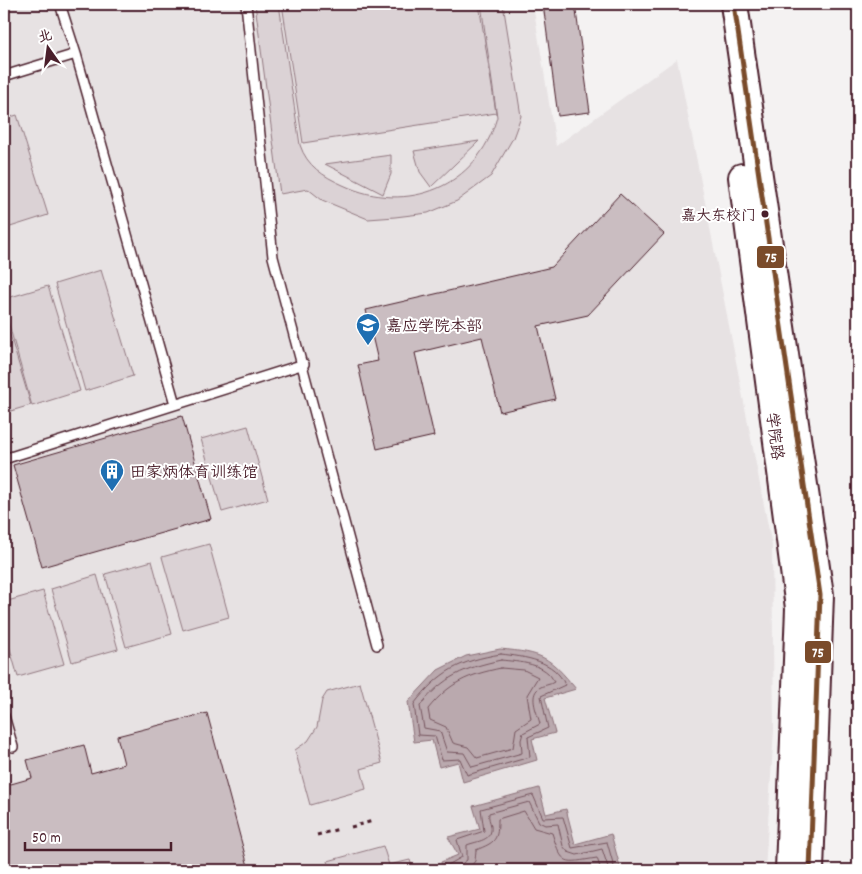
<svg xmlns="http://www.w3.org/2000/svg" width="862" height="874" viewBox="0 0 862 874" font-family="Dekko,'LXGW WenKai TC',sans-serif">
  <style>
    .built { fill: #e7e2e3 }
    .green { fill: #dbd2d5; stroke: #927880 }
    .water { fill: #baa9ae; stroke: #8d727a }
    .lines { fill: none; stroke-linecap: round; stroke-linejoin: round }
    .shore { stroke: #77565f; stroke-width: 1 }
    .building { fill: #cabdc1; stroke: #4a1f2b }
    .lane-casing { stroke: #4a1f2b; stroke-width: 12 }
    .secondary-casing { stroke: #4a1f2b; stroke-width: 30 }
    .path { stroke: #4a1f2b; stroke-width: 3; stroke-dasharray: 4 4; stroke-linecap: butt }
    .lane { stroke: #fff; stroke-width: 9 }
    .secondary { stroke: #fff; stroke-width: 26 }
    .bus-1-casing { stroke: #fff; stroke-width: 9 }
    .bus-1 { stroke: #7a4b2a; stroke-width: 5 }
    .bus-dot { fill: #4a1f2b; stroke: #fff; stroke-width: 2 }
    .labels { text-anchor: middle; stroke-width: 4; stroke-linejoin: round; paint-order: stroke }
    .bus-label { font-size: 15px; fill: #4a1f2b; stroke: #fff; text-anchor: end }
    .poi-label { font-size: 16px; fill: #4a1f2b; stroke: #fff; text-anchor: start }
    .street-label { font-size: 16px; fill: #4a1f2b; stroke: #fff }
    .line-badge { stroke: #fff; stroke-width: 2 }
    .badge-label { font-size: 14px; text-anchor: middle; font-weight: bold; fill: #fff }
  </style>
  <rect width="100%" height="100%" fill="#f4f2f2"/>
  <filter id="ink" filterUnits="userSpaceOnUse"><feTurbulence type="fractalNoise" baseFrequency=".02" numOctaves="2"/><feDisplacementMap in="SourceGraphic" scale="10" xChannelSelector="R" yChannelSelector="G"/><feConvolveMatrix kernelMatrix="1 2 1 2 8 2 1 2 1" color-interpolation-filters="sRGB"/></filter>
  <g filter="url(#ink)">
    <path class="built" d="M4,4h529l23,142 121,-87 95,487 2,184 -9,140h-761z"/>
    <path class="green" d="M255,4h24l21,141c7,21 23,31 43,40 64,30 135,2 154,-68l-16,-113h22l18,112 -8,22 -22,38 -34,25 -29,12 -33,4 -27,2 -46,-19 -14,-11 -28,5z
      M282,4h197l17,109 -193,30z
      M17,115l31,100 -44,14v-110z
      M479,141l-48,46 -11,-15 -6,-21z
      M391,155v19l-8,20 -58,-30z
      M101,270l32,106 -48,15 -30,-107z
      M48,286l32,105 -48,15 -28,-99v-8z
      M4,315l27,90 -27,8z
      M248,426l20,73 -46,13 -21,-73z
      M209,544l20,73 -46,13 -21,-73z
      M152,561l20,73 -46,13 -21,-73z
      M97,575l21,74 -46,13 -21,-73z
      M43,591l21,73 -46,13 -14,-49v-26z
      M360,683l22,80 -21,6 5,20 -56,16 -15,-55 13,-9 9,-14 5,-27 5,-8z
      M383,846l6,19 21,-5 3,10h-83l-2,-9z"/>
    <path class="water" d="M500,649c43,4 49,7 76,40l-31,9 10,35 -23,6 5,21 -74,22 -5,-20 -19,5 -7,-27 -18,2 -6,-40 30,-32 28,-14z
      M539,788l7,26 20,-5 9,35 36,-10 10,36h-179l-1,-8 17,-7 -10,-18 32,-8 -7,-23z"/>
    <g class="lines">
      <path class="shore" d="M501,654c24,3 54,6 64,31l-24,11 7,32 -20,9 2,20 -63,18 -7,-16 -18,1 -7,-24 -17,-1 -4,-31c26,-33 45,-43 87,-50z
        M501,660c18,2 46,3 53,22 -4,3 -11,3 -15,6 -11,8 -1,26 1,36l-17,9 -2,7 1,13 -50,14 -8,-14 -17,-1 -7,-21 -16,-3 -4,-22c24,-30 44,-38 81,-46z
        M501,668l23,2 14,7 -11,18 4,24 -15,10 -3,19 -36,10 -9,-11 -15,-4 -7,-16 -16,-7 -2,-11c22,-27 40,-34 73,-41z
        M447,870l1,-5 14,-8 -5,-17 27,-9 -3,-22 52,-14 10,23 20,-1 9,31 35,-6 8,28
        M453,870l14,-10v-15c10,-4 26,-4 24,-19 -1,-5 -3,-8 -2,-13l40,-11 10,20 6,3 13,-1 5,22 5,6 9,3 25,-6 7,21
        M468,870l7,-9 1,-11c20,-8 22,-10 22,-31l26,-8 10,17 18,5c11,34 12,30 45,25l4,12"/>
    </g>
    <path class="building" d="M543,4h32l15,108 -32,4z
      M620,194l44,40 -76,81 -50,11 17,73 -55,13 -18,-75 -67,16 19,83 -57,13 -19,-84 20,-4 -12,-51 186,-43z
      M182,416l29,103 -169,48 -29,-102z
      M207,713l42,157h-245v-84l28,-8 -5,-18 57,-15 7,28 33,-9 -7,-28z"/>
    <g class="lines">
      <g class="lane-casing">
        <path id="lane" d="M60,4l16,50
          M246,4l27,253 104,388
          M4,76l72,-22 99,350
          M4,459l300,-95
          M4,716l9,31"/>
      </g>
      <g class="secondary-casing">
        <path id="secondary" d="M734,4l86,591 -10,275
          M742,177l57,431 -10,262"/>
      </g>
      <path class="path" d="M351,827l22,-6
        M317,835l22,-6"/>
      <use href="#lane" class="lane"/>
      <use href="#secondary" class="secondary"/>
      <g class="bus-1-casing">
        <path id="bus-1" d="M734,4l86,591 -10,275"/>
      </g>
      <use href="#bus-1" class="bus-1"/>
    </g>
  </g>
  <defs>
    <g id="university-pin" transform="scale(1.25)"><path d="M0 17L-7.5 6A9.5 9.5 0 1 1 7.5 6Z" fill="#1f6fb2" stroke="#fff"/><path d="M0-5L7-2L0 1L-7-2ZM-4 1L0 2.5L4 1V4Q0 6-4 4Z" fill="#fff"/></g>
    <g id="building-pin" transform="scale(1.25)"><path d="M0 17L-7.5 6A9.5 9.5 0 1 1 7.5 6Z" fill="#1f6fb2" stroke="#fff"/><path d="M-4-6H4V6H1V3H-1V6H-4ZM-2.5-4.3h1.7v1.8h-1.7ZM.8-4.3h1.7v1.8H.8ZM-2.5-1h1.7V.8h-1.7ZM.8-1h1.7V.8H.8Z" fill="#fff"/></g>
  </defs>
  <g fill-rule="evenodd">
    <use href="#university-pin" x="368" y="325"/>
    <use href="#building-pin" x="112" y="471"/>
  </g>
  <circle class="bus-dot" cx="765" cy="214" r="4.5"/>
  <g class="labels">
    <g class="bus-label">
      <text x="756" y="220">嘉大东校门</text>
    </g>
    <g class="poi-label">
      <text x="386" y="331">嘉应学院本部</text>
      <text x="130" y="477">田家炳体育训练馆</text>
    </g>
    <g class="street-label">
      <text transform="translate(776 436) rotate(83)" y="6">学院路</text>
    </g>
  </g>
  <g class="line-badge">
    <rect x="756" y="245" width="29" height="24" rx="5" fill="#7a4b2a"/>
    <rect x="804" y="640" width="28" height="24" rx="5" fill="#7a4b2a"/>
  </g>
  <g class="badge-label">
    <text x="771" y="262">75</text>
    <text x="818" y="657">75</text>
  </g>
  <rect width="862" height="874" fill="none" stroke="#fff" stroke-width="20"/>
  <rect x="10" y="10" width="842" height="854" fill="none" stroke="#4a1f2b" stroke-width="2" filter="url(#ink)"/>
  <g transform="translate(48 48) rotate(346)" stroke="#ffffff" stroke-width="4" paint-order="stroke">
  <path d="M0-4L9 19L0 12L-9 19Z" fill="#4a1f2b"/>
  <text y="-8" font-size="14" font-weight="bold" text-anchor="middle" fill="#4a1f2b">北</text>
  </g>
  <path d="M25 842v8h146v-8" fill="none" stroke="#4a1f2b" stroke-width="2.5"/>
  <text x="32" y="842" font-size="15" fill="#4a1f2b" stroke="#ffffff" stroke-width="4" paint-order="stroke">50 m</text>
</svg>
